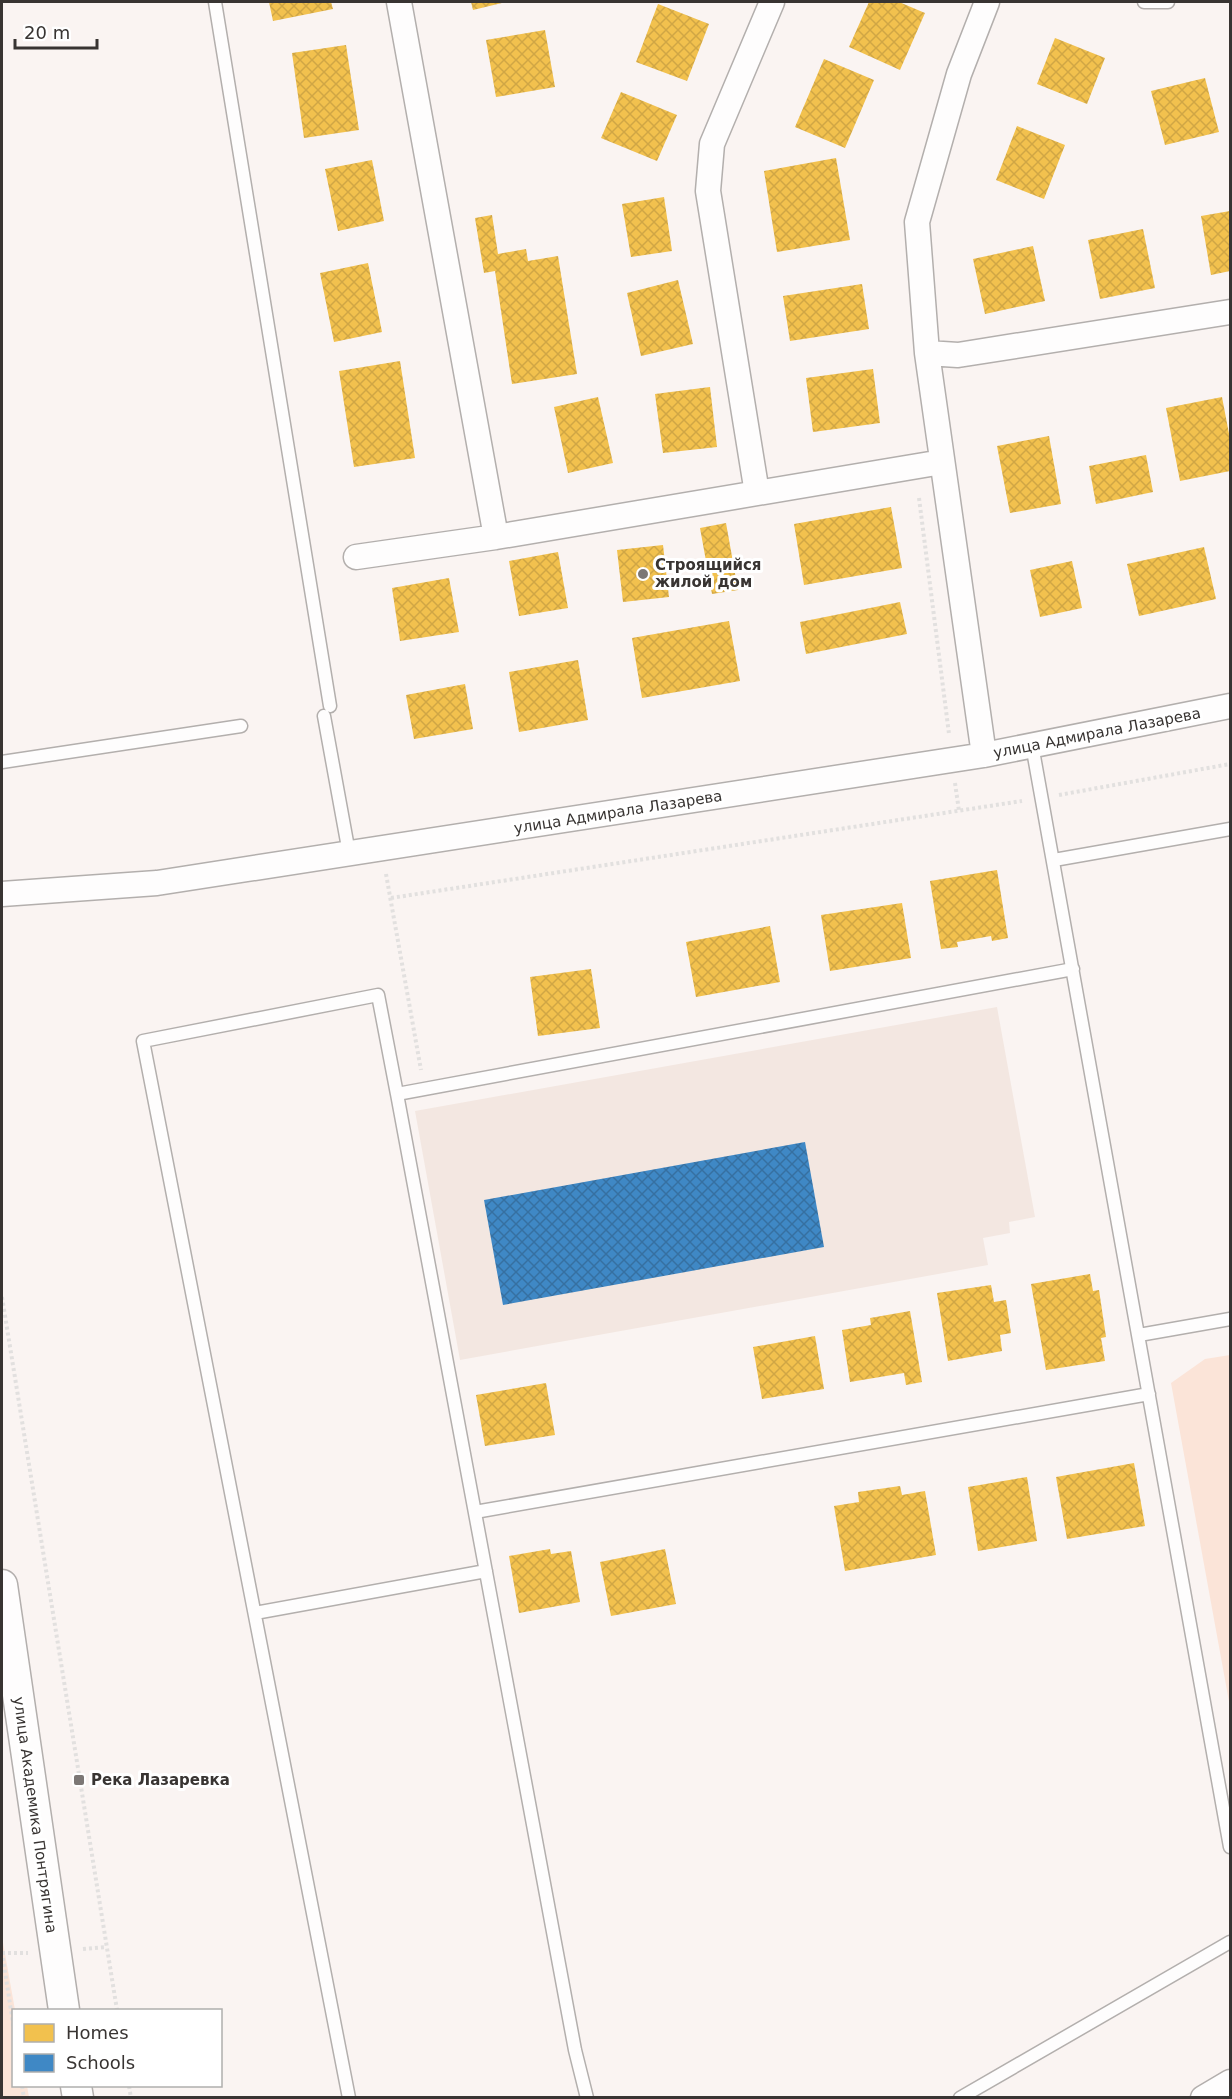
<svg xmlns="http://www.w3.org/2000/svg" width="1232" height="2099" viewBox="0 0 1232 2099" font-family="'DejaVu Sans',sans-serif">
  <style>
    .built { fill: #f3e7e1 }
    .green { fill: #fbe4d8 }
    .homes { fill: url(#homes-cross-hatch) }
    .schools { fill: url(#schools-cross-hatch) }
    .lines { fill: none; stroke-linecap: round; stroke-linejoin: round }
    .service-casing { stroke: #b3afad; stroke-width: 15 }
    .minor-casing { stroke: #b3afad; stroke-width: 27 }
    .tertiary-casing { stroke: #b3afad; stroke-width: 33 }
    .path { stroke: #e2e0df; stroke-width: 4; stroke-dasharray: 3 3; stroke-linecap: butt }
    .service { stroke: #fefdfd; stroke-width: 12 }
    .minor { stroke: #fefdfd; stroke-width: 24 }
    .tertiary { stroke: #fefdfd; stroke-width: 30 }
    .poi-dot { fill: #7c7775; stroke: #fff; stroke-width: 2 }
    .labels { text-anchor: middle; stroke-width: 6; stroke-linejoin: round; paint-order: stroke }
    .poi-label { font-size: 15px; font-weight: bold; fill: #383432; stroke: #fff; text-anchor: start }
    .street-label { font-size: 15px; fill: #383432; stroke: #fff }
  </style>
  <defs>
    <pattern id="homes-cross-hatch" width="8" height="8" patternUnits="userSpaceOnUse" patternTransform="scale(1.5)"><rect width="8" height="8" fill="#f2c14e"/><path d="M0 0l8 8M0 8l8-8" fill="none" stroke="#d0a645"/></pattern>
    <pattern id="schools-cross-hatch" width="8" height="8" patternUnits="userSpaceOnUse" patternTransform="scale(1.5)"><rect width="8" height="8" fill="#3f88c5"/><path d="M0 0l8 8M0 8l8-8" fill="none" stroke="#3670a1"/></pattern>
  </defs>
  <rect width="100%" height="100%" fill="#faf4f2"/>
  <path class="built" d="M997,1007l38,210 -26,5 1,11 -27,5 5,27 -528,95 -45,-249z"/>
  <path class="green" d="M1230,1355v352l-59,-324 34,-24z
    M2,1937l13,73 -1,76h13l2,11h-27z"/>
  <path class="homes" d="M269,2h62l2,7 -60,12z
    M471,2h35l-33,8z
    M869,2h30l26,11 -25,57 -51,-23z
    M658,4l51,20 -22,57 -51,-19z
    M545,30l10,57 -59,10 -10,-57z
    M1055,38l50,20 -18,46 -50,-20z
    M346,45l13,85 -55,8 -12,-85z
    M824,59l50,21 -29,68 -50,-21z
    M1205,78l14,54 -54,13 -14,-54z
    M621,92l56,23 -20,46 -56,-23z
    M1017,126l48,19 -21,54 -48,-19z
    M836,158l14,82 -73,12 -13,-81z
    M372,160l12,61 -46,10 -13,-62z
    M664,197l8,54 -41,6 -9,-53z
    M1230,211v60l-19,4 -10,-59z
    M492,215l6,39 28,-5 2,12 30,-5 19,118 -65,10 -17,-113 -11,2 -9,-55z
    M1143,229l12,59 -55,11 -12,-59z
    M1033,246l12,55 -60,13 -12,-55z
    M368,263l14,69 -48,10 -14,-69z
    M678,280l15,64 -52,12 -14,-63z
    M862,284l7,45 -79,12 -7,-45z
    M400,361l15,97 -61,9 -15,-96z
    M873,369l7,54 -67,9 -7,-54z
    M710,387l7,60 -54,6 -8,-59z
    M598,397l15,66 -45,10 -14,-66z
    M1222,397l8,42v32l-50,10 -14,-73z
    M1049,436l12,68 -51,9 -13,-67z
    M1146,455l7,37 -57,12 -7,-38z
    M891,507l11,61 -98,17 -10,-61z
    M726,523l12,67 -26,4 -12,-66z
    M663,545l6,52 -46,5 -6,-52z
    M1204,547l12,52 -77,17 -12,-52z
    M558,552l10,56 -49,8 -10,-55z
    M1072,561l10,47 -42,9 -10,-47z
    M449,578l10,54 -59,9 -8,-53z
    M900,602l7,32 -101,20 -6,-32z
    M729,621l11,60 -98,17 -10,-60z
    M578,660l10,60 -69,12 -10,-60z
    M465,684l8,45 -59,10 -8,-44z
    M997,870l11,68 -16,3 -1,-5 -34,6 1,5 -17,2 -11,-68z
    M902,903l9,55 -81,13 -9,-56z
    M770,926l10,56 -84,15 -10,-55z
    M591,969l9,59 -62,8 -8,-59z
    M1090,1274l3,17 6,-1 7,47 -5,1 4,23 -59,9 -15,-86z
    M991,1285l3,17 12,-2 5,33 -11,2 2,16 -54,10 -11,-68z
    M910,1311l12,71 -16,3 -2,-12 -54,9 -8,-52 29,-5 -1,-7z
    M815,1336l9,53 -62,10 -9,-52z
    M546,1383l9,52 -70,11 -9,-51z
    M1134,1463l11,63 -78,13 -11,-62z
    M1027,1477l10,64 -59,10 -10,-64z
    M900,1486l2,9 23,-4 11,64 -91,16 -11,-65 25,-4 -1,-10z
    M550,1549l1,5 20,-3 9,51 -61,11 -10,-57z
    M665,1549l11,55 -65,12 -11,-54z"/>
  <path class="schools" d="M805,1142l19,105 -321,58 -19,-105z"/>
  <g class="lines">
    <g class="service-casing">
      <path id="service" d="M215,2l115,704
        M1144,2h24
        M324,716l25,137
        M1032,745l198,1102
        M2,762l239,-36
        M1054,860l176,-31
        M1139,1335l91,-16
        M475,1512l674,-118
        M255,1613l231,-42
        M349,2098l-206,-1057 235,-46 19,99
        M587,2098l-12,-48 -178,-956 676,-125
        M960,2098l270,-156"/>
    </g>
    <g class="minor-casing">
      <path id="minor" d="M399,2l97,535
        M927,353l31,2 272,-43
        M757,493l-49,-302 4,-47 60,-142
        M356,557l140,-20 446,-75
        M984,755l-57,-402 -10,-131 42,-148 28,-72
        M2,894l155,-11 827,-128 246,-49
        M1203,2098l27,-16"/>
    </g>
    <g class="tertiary-casing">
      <path id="tertiary" d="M2,1585l62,425
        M76,2086l2,12"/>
    </g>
    <path class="path" d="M919,498l30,236
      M955,783l4,28
      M1059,795l171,-31
      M386,874l35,196
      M391,898l631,-97
      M2,1297l115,713
      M83,1949l23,-2
      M2,1952l12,78
      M2,1953h26
      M22,2086l2,12
      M129,2086l2,12"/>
    <use href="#service" class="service"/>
    <use href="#minor" class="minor"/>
    <use href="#tertiary" class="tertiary"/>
  </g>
  <g class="poi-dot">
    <circle cx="643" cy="574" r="6"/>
    <rect x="73" y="1774" width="12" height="12" rx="3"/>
  </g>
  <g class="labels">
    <g class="poi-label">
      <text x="655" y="570">Строящийся<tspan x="655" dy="17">жилой дом</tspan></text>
      <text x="91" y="1785">Река Лазаревка</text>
    </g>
    <g class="street-label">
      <text transform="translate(1097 733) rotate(-11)" y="5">улица Адмирала Лазарева</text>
      <text transform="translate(618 812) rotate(-9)" y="5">улица Адмирала Лазарева</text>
      <text transform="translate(35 1815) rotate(82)" y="5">улица Академика Понтрягина</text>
    </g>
  </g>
  <rect width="1232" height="2099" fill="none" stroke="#383432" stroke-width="6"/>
  <rect x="12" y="2009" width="210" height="78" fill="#ffffff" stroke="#afaead" stroke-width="1.5"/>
  <rect x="24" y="2024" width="30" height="18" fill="#f2c14e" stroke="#afaead" stroke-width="1.5"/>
  <text x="66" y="2039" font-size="18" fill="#383432">Homes</text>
  <rect x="24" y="2054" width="30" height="18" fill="#3f88c5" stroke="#afaead" stroke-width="1.5"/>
  <text x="66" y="2069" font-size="18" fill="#383432">Schools</text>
  <path d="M15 39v9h82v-9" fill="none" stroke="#383432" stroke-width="3"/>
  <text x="24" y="39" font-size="18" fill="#383432" stroke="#ffffff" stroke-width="4.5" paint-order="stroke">20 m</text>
</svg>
